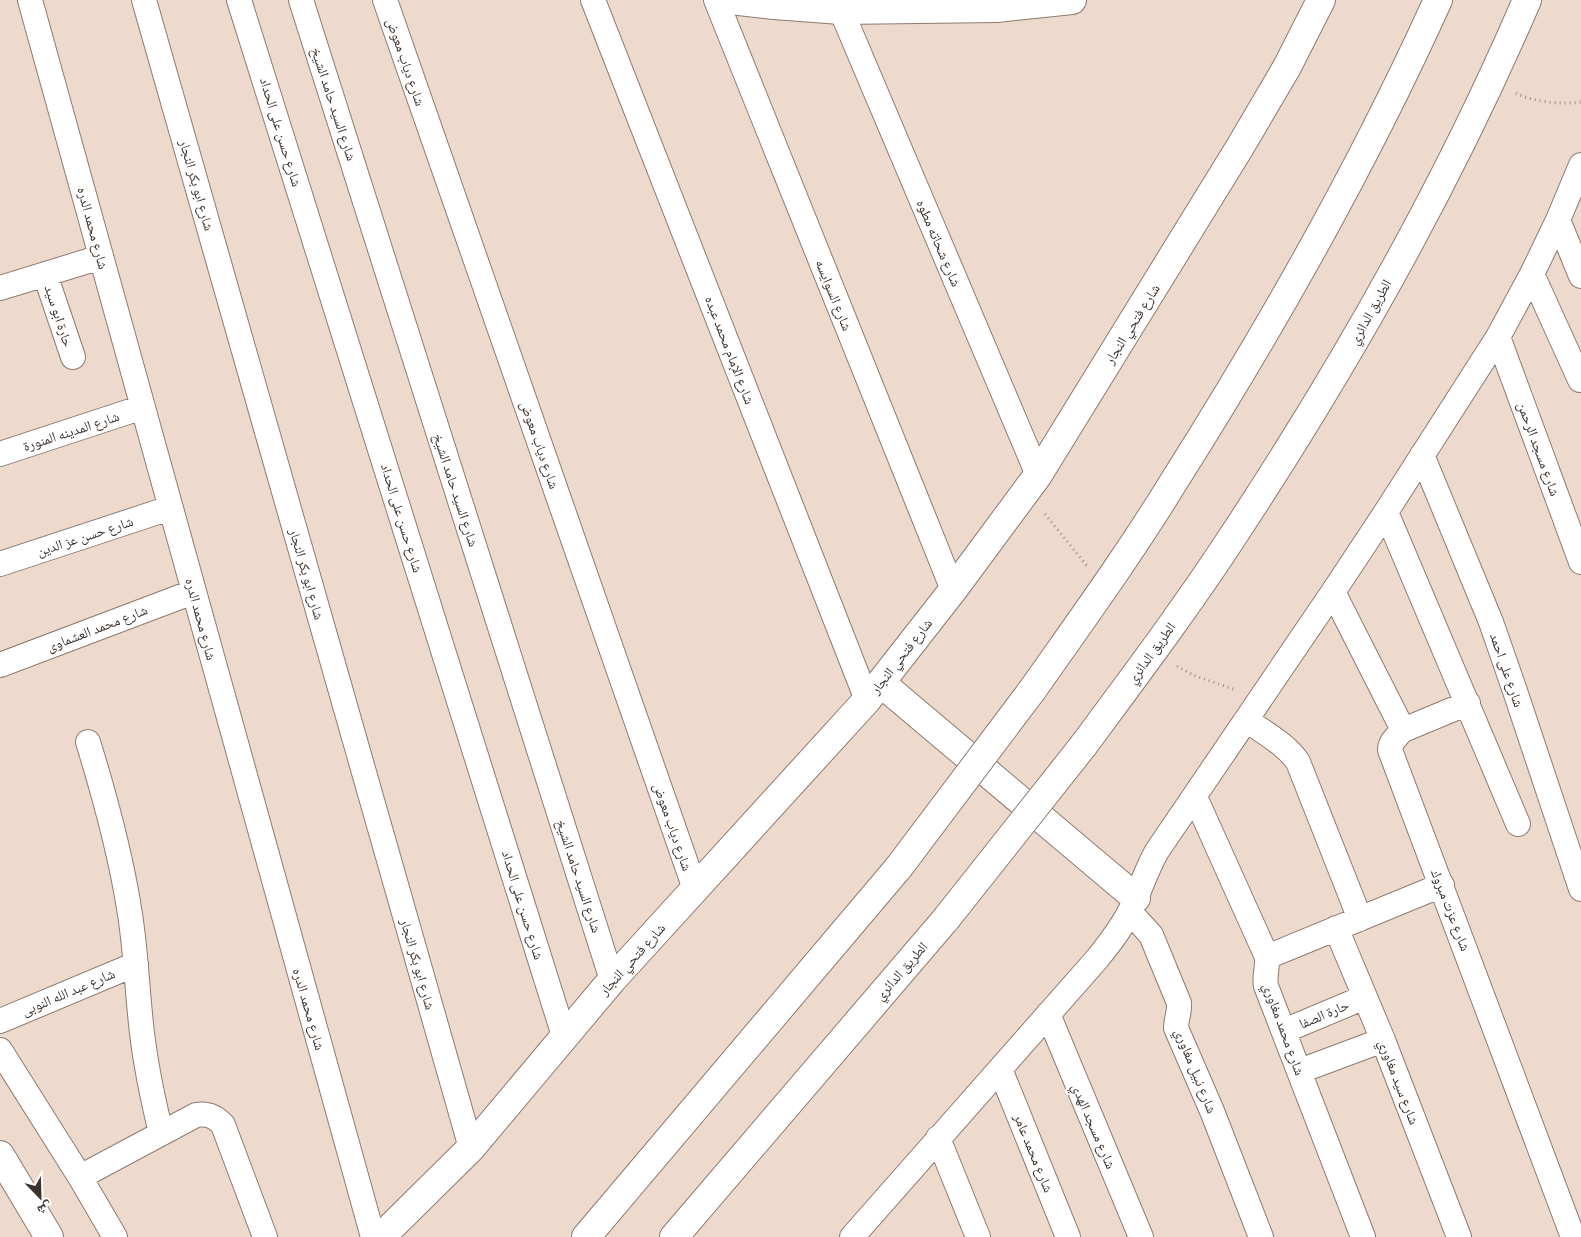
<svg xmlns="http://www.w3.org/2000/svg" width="1581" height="1237" viewBox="0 0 1581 1237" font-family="'PT Sans Narrow','Noto Naskh Arabic',sans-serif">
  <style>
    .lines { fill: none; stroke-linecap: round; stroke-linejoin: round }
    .minor-casing { stroke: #8d7b70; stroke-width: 26 }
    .tertiary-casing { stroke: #8d7b70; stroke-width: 30 }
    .motorway-casing { stroke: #8d7b70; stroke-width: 30 }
    .path { stroke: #9d8f86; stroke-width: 3; stroke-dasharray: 1 4; stroke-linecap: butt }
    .minor { stroke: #fff; stroke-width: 24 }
    .tertiary { stroke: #fff; stroke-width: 28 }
    .motorway { stroke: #fff; stroke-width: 28 }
    .motorway-bridge-casing { stroke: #8d7b70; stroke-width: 30; stroke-linecap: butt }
    .motorway-bridge { stroke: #fff; stroke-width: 28 }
    .labels { text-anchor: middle; stroke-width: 4; stroke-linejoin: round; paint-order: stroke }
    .street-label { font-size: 14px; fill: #3b332e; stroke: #fff }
  </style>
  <rect width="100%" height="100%" fill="#eddacd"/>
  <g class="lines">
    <g class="minor-casing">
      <path id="minor" d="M30,0l343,1237
        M144,0l327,1148
        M239,0l325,1036
        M301,0l311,980
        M385,0l310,889
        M593,0l274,700
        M716,0l237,590
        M841,10l197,465
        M1558,220l23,56
        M45,274l28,83
        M1532,274l48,106
        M0,288l101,-31
        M1498,337l83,225
        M0,454l143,-47
        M1422,455l69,167 24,69 66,198
        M1386,512l132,312
        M0,564l170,-56
        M1333,592l67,132 1,7c-4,7 -11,10 -11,19l183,487
        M0,665l193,-73
        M1247,720c17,13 39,24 51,42l62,157
        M1401,731l67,-28
        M88,742c17,55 32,110 41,166 7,41 8,83 13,125 4,34 11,67 19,100
        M1195,797l72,160c1,10 -3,19 -1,29l97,251
        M1130,912l21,23 28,68c1,9 -3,16 -3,25l36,83 49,126
        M1336,928l47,112 76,197
        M1267,957l175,-72
        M1048,1014l93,223
        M0,1021l136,-57
        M1284,1031l81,-34
        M0,1050l80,127 35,60
        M1000,1069l68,168
        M1300,1071l83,-31
        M938,1138l40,99
        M80,1177l116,-62c11,-2 19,1 27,10l42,112
        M852,1237l245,-278c12,-15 24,-30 33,-48 10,-20 16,-41 27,-60l176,-259 53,-80 112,-175 34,-63 26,-54 23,-55"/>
    </g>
    <g class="tertiary-casing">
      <path id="tertiary" d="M730,0l44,5 67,5 156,-2 75,-8
        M881,683l255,215
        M381,1237l90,-89 141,-168 255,-280 86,-110 85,-115 202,-328 47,-80 34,-67"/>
    </g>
    <g class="motorway-casing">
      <path id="motorway" d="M1033,689c47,-67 95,-133 138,-203 99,-156 191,-318 267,-486
        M1083,746c51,-69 103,-138 150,-210 112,-170 214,-349 294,-536
        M0,1155l49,82
        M586,1237l313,-370
        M674,1237l272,-318"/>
    </g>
    <path class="path" d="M1516,93c17,9 46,12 65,9
      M1045,514l42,52
      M1177,666l16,9 43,15"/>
    <use href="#minor" class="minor"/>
    <use href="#tertiary" class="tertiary"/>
    <use href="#motorway" class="motorway"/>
    <g class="motorway-bridge-casing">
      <path id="motorway-bridge" d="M899,867l134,-178
        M946,919l137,-173"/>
    </g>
    <use href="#motorway-bridge" class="motorway-bridge"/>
  </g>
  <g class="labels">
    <g class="street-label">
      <text transform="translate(406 62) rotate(71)" y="5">شارع دياب معوض</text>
      <text transform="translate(334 104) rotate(72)" y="5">شارع السيد حامد الشيخ</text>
      <text transform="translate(281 132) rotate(73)" y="5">شارع حسن على الحداد</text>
      <text transform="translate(197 185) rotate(74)" y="5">شارع ابو بكر النجار</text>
      <text transform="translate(93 228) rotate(75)" y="5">شارع محمد الدره</text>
      <text transform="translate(939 243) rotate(67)" y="5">شارع شحاته مطوه</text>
      <text transform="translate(834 295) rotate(68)" y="5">شارع السوايسه</text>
      <text transform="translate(1370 312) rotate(-61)" y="5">الطريق الدائري</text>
      <text transform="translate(59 316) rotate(72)" y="5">حارة ابو سيد</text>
      <text transform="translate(1132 324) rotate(-58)" y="5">شارع فتحي النجار</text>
      <text transform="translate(730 350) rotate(69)" y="5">شارع الإمام محمد عبده</text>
      <text transform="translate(71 431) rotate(-18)" y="5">شارع المدينه المنورة</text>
      <text transform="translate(540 445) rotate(71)" y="5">شارع دياب معوض</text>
      <text transform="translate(1539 449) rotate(70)" y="5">شارع مسجد الرحمن</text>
      <text transform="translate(456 490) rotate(72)" y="5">شارع السيد حامد الشيخ</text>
      <text transform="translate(402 518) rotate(73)" y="5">شارع حسن على الحداد</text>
      <text transform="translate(85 536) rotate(-18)" y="5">شارع حسن عز الدين</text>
      <text transform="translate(307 574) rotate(74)" y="5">شارع ابو بكر النجار</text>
      <text transform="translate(201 619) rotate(75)" y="5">شارع محمد الدره</text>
      <text transform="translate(97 628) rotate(-21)" y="5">شارع محمد العشماوى</text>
      <text transform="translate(1151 653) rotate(-54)" y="5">الطريق الدائري</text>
      <text transform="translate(901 656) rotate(-52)" y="5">شارع فتحي النجار</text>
      <text transform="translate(1507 670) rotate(71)" y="5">شارع على احمد</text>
      <text transform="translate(673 827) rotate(71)" y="5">شارع دياب معوض</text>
      <text transform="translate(579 876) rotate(72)" y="5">شارع السيد حامد الشيخ</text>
      <text transform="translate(523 905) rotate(73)" y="5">شارع حسن على الحداد</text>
      <text transform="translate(1451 910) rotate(69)" y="5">شارع عزت مبروك</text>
      <text transform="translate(632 959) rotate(-48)" y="5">شارع فتحي النجار</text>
      <text transform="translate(418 964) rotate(74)" y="5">شارع ابو بكر النجار</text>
      <text transform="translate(901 971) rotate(-49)" y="5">الطريق الدائري</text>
      <text transform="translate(68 992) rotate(-23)" y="5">شارع عبد الله النوبى</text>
      <text transform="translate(309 1009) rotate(74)" y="5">شارع محمد الدره</text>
      <text transform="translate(1324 1014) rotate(-23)" y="5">حارة الصفا</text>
      <text transform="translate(1284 1029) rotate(70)" y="5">شارع محمد مغاوري</text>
      <text transform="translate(1196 1071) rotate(68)" y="5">شارع نبيل مغاوري</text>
      <text transform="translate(1399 1082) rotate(69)" y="5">شارع سيد مغاوري</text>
      <text transform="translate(1094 1126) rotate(67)" y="5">شارع مسجد الهدي</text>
      <text transform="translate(1034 1153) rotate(68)" y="5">شارع محمد عامر</text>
    </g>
  </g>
  <g transform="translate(40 1197) rotate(157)" stroke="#ffffff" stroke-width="4" paint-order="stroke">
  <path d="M0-4L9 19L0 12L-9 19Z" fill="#3b332e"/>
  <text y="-8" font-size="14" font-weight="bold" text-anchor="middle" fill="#3b332e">ش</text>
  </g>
</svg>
